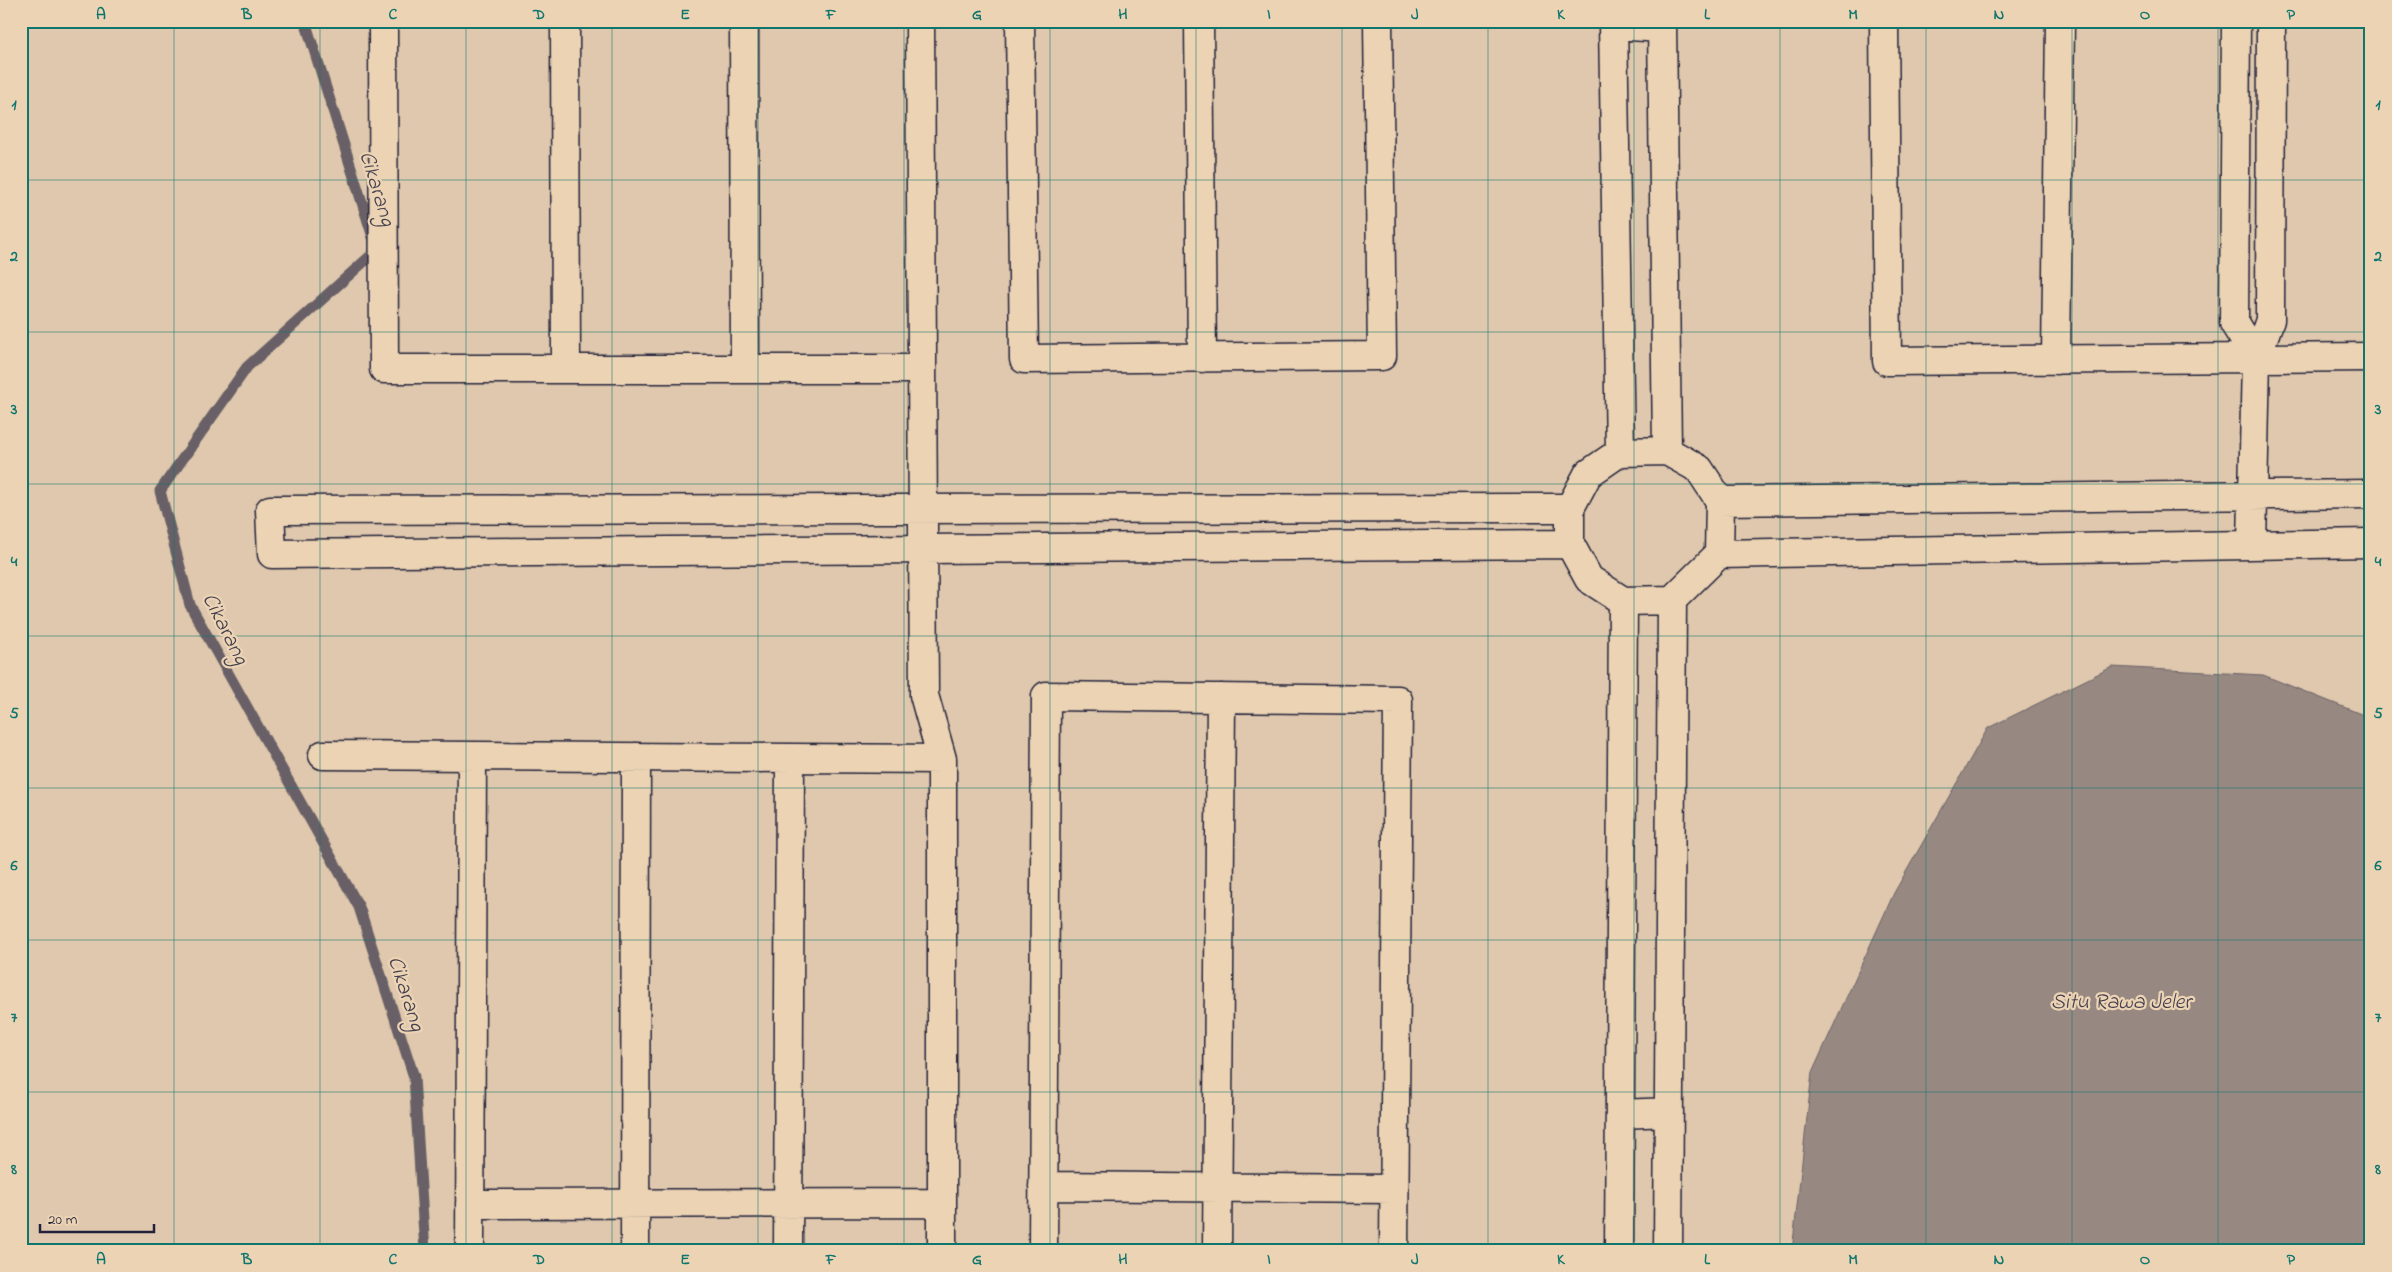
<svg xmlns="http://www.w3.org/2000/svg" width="2392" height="1272" viewBox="0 0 2392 1272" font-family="'Indie Flower',sans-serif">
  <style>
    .water { fill: #978982; stroke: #686066 }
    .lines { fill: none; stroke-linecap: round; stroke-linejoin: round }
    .stream { stroke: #686066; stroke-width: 11 }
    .minor-casing { stroke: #22223b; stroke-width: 31 }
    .minor { stroke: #ebd3b4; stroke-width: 28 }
    .grid { fill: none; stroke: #0f766e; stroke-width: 1; stroke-opacity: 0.55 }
    .labels { text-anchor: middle; stroke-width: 4.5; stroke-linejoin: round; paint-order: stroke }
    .water-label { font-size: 22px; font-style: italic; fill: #454150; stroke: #ebd3b4 }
    .neatline { fill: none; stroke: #0f766e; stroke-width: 2 }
    .grid-label { font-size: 16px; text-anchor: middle; font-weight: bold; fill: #0f766e }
  </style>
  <rect width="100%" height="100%" fill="#dfc8ad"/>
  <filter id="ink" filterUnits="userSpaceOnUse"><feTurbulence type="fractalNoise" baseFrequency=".02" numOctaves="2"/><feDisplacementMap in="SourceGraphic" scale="10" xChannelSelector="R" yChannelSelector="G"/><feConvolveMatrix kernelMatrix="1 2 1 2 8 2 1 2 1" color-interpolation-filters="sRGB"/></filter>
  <g filter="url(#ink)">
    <path class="water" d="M2112,667l151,8 108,43v533h-579l20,-178 82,-180 94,-165z"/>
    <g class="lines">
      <path class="stream" d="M305,21l72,229 -130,117 -87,124 30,114 169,302 55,170 11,174"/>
      <g class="minor-casing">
        <path id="minor" d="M383,21l1,348h538
          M565,21l1,348
          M744,21l1,348
          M920,21l4,674 18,64v492
          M1020,21l4,338 358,-3 -4,-335
          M1199,21l3,337
          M1613,21l7,431
          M1662,21l5,430
          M1884,21l3,340 484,-4
          M2236,21l-2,302 22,35
          M1613,25l49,3
          M2056,360l4,-339
          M1667,451l32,18 21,32 -1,53 -47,46 -49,1 -34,-22 -19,-35v-36l18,-34 32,-22z
          M1720,501l651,-7
          M1570,544l-1298,10 -2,-44 1300,-2
          M2252,545l4,-187 14,-38 1,-299
          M1719,554l652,-11
          M323,755l619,4
          M1620,1114l49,-2
          M1043,1186l351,3
          M470,1204l472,-1
          M470,1251l2,-495
          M635,1251l1,-494
          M788,1251l2,-493
          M1043,1251l3,-555 352,4 -4,551
          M1217,1251l4,-553
          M1619,1251l4,-650
          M1668,1251l4,-651"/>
      </g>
      <use href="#minor" class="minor"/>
    </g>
  </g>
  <path class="grid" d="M174,21v1230M320,21v1230M466,21v1230M612,21v1230M758,21v1230M904,21v1230M1050,21v1230M1196,21v1230M1342,21v1230M1488,21v1230M1634,21v1230M1780,21v1230M1926,21v1230M2072,21v1230M2218,21v1230M21,180h2350M21,332h2350M21,484h2350M21,636h2350M21,788h2350M21,940h2350M21,1092h2350"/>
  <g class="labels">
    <g class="water-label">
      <text transform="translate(379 188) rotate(73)" y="8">Cikarang</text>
      <text transform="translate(227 628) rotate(63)" y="8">Cikarang</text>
      <text transform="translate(408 993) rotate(72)" y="8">Cikarang</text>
      <text x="2121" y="1008">Situ Rawa Jeler</text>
    </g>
  </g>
  <rect width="2392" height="1272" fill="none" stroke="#ebd3b4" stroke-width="55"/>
  <path d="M40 1224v8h114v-8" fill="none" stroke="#22223b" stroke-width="2.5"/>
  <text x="48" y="1224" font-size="15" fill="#22223b" stroke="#ebd3b4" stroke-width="4" paint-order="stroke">20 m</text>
  <rect x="28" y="28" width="2336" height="1216" class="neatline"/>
  <g class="grid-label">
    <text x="101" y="19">A</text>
    <text x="247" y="19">B</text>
    <text x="393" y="19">C</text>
    <text x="539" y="19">D</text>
    <text x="685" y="19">E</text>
    <text x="831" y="19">F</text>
    <text x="977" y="19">G</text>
    <text x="1123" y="19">H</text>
    <text x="1269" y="19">I</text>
    <text x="1415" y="19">J</text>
    <text x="1561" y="19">K</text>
    <text x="1707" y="19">L</text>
    <text x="1853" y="19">M</text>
    <text x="1999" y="19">N</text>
    <text x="2145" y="19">O</text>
    <text x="2291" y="19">P</text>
    <text x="14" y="109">1</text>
    <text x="2378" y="109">1</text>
    <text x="14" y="261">2</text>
    <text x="2378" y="261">2</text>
    <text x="14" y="414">3</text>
    <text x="2378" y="414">3</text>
    <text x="14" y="566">4</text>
    <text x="2378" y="566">4</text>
    <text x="14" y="718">5</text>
    <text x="2378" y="718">5</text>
    <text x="14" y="870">6</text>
    <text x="2378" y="870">6</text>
    <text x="14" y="1022">7</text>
    <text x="2378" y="1022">7</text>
    <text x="14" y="1174">8</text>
    <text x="2378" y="1174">8</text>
    <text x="101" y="1264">A</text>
    <text x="247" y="1264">B</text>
    <text x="393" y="1264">C</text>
    <text x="539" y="1264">D</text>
    <text x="685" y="1264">E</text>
    <text x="831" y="1264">F</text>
    <text x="977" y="1264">G</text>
    <text x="1123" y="1264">H</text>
    <text x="1269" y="1264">I</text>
    <text x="1415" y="1264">J</text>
    <text x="1561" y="1264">K</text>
    <text x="1707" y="1264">L</text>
    <text x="1853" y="1264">M</text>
    <text x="1999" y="1264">N</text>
    <text x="2145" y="1264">O</text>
    <text x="2291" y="1264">P</text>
  </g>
</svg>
